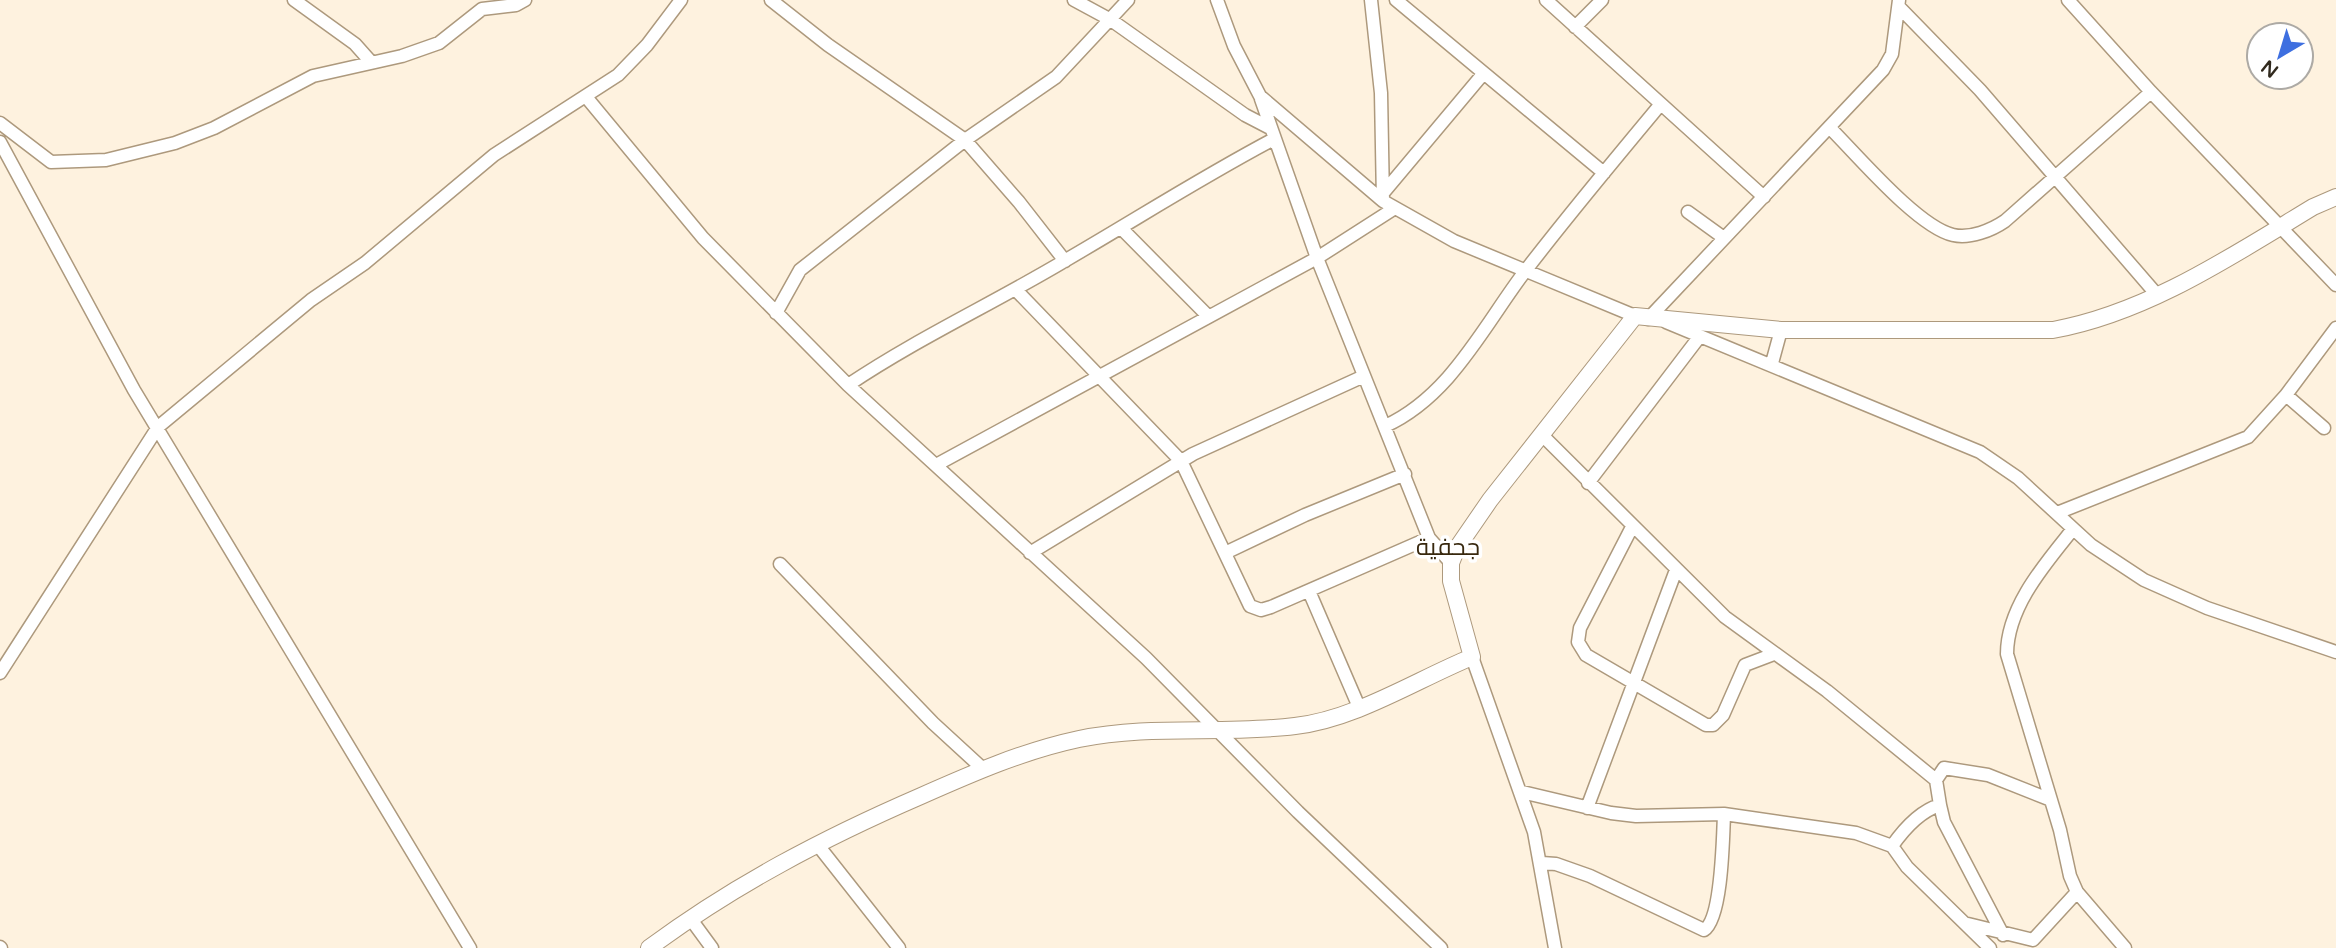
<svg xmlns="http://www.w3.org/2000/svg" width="2336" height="948" viewBox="0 0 2336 948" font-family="'Varela Round',Cairo,sans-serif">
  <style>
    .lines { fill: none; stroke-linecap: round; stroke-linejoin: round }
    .minor-casing { stroke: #ad997d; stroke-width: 15 }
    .major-casing { stroke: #ad997d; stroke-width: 18 }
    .minor { stroke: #fff; stroke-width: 12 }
    .major { stroke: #fff; stroke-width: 16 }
    .labels { text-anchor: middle; stroke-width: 7; stroke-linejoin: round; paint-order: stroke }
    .quarter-label { font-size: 24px; fill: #38280e; stroke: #fff }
  </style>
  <rect width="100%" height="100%" fill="#fef2df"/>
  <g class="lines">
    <g class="minor-casing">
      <path id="minor" d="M294,0l61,44 16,18
        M771,0l57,45 137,95 54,62 46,59
        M1074,0l37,20 134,95 25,13
        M1217,0l17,46 26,50 123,105 71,40 181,75
        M1371,0l10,93 2,108
        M1396,0l208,173
        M1546,0l218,197
        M2068,0l83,92 185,193
        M1900,8l80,82 178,206
        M1575,27l27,-27
        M587,98l116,140 145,147 298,273 152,154 143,136
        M1261,99l56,159 112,280 22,25
        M0,123l51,39 55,-2 69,-17 39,-15 99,-52 89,-20 37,-13 43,-34 34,-4 9,-5
        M1831,129c27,27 87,98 122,106 17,4 39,-5 52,-14l146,-129
        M0,142l134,248 336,558
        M1384,192l99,-118
        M1688,212l36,26
        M1121,228l87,88
        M1015,289l166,172 69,145 11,4 10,-3 158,-69
        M776,313l24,-43 165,-130 91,-63 72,-77
        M1648,319l235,-249 9,-16 7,-54
        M1666,322l314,130 38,26 73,67 53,35 63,28 129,44
        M1772,363l9,-33
        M848,385c70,-47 146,-82 218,-125 69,-40 136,-83 208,-121
        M2286,395l38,33
        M1385,426c66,-30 99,-101 141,-156 43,-56 89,-111 134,-165
        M1541,434l184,183 102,74 109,89
        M936,465l381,-207 78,-50
        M1588,483l112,-147
        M2057,513l191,-76 38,-42 50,-67
        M1632,527l-52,101 -2,14 8,13 120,70h7l10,-10 22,-50 29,-11
        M2073,529c-28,35 -66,78 -66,125l53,176 10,46 7,16 48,56
        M1030,553l163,-99 171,-78
        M1225,553l80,-38 100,-41
        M780,564l153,159 49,45
        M1309,591l50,116
        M1472,657l62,175 21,116
        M0,673l158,-246 153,-127 54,-37 129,-108 124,-80 29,-30 34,-45
        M1522,792l89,21 25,3 88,-2 132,19 36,13 15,21 83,81
        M1940,805l4,17 59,113
        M1587,808l89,-238
        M817,844l82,104
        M1892,846c12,-17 28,-35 48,-41l-4,-25 8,-12 44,7 63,25
        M1542,863l14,1 34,12 114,54c18,-11 19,-93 20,-116
        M690,918l22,30
        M1968,924l65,16 44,-48
        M0,947l1,1"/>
    </g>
    <g class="major-casing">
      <path id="major" d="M649,948c85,-63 175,-110 272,-152 52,-23 102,-45 158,-57 72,-15 144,-4 216,-13 61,-7 121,-46 177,-69l-21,-76v-18l6,-15 33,-48 145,-184 146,14h272c94,-17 179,-74 260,-123l23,-10"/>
    </g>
    <use href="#minor" class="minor"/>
    <use href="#major" class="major"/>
  </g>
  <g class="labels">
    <g class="quarter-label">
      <text x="1448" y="555">جحفية</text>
    </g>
  </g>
  <g transform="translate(2280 56) rotate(218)"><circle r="33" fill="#ffffff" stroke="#adaaa5" stroke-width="2"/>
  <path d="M0-5L12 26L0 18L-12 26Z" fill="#3e6fe0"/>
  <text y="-10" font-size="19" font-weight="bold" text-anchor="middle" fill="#312a1e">N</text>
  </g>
</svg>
